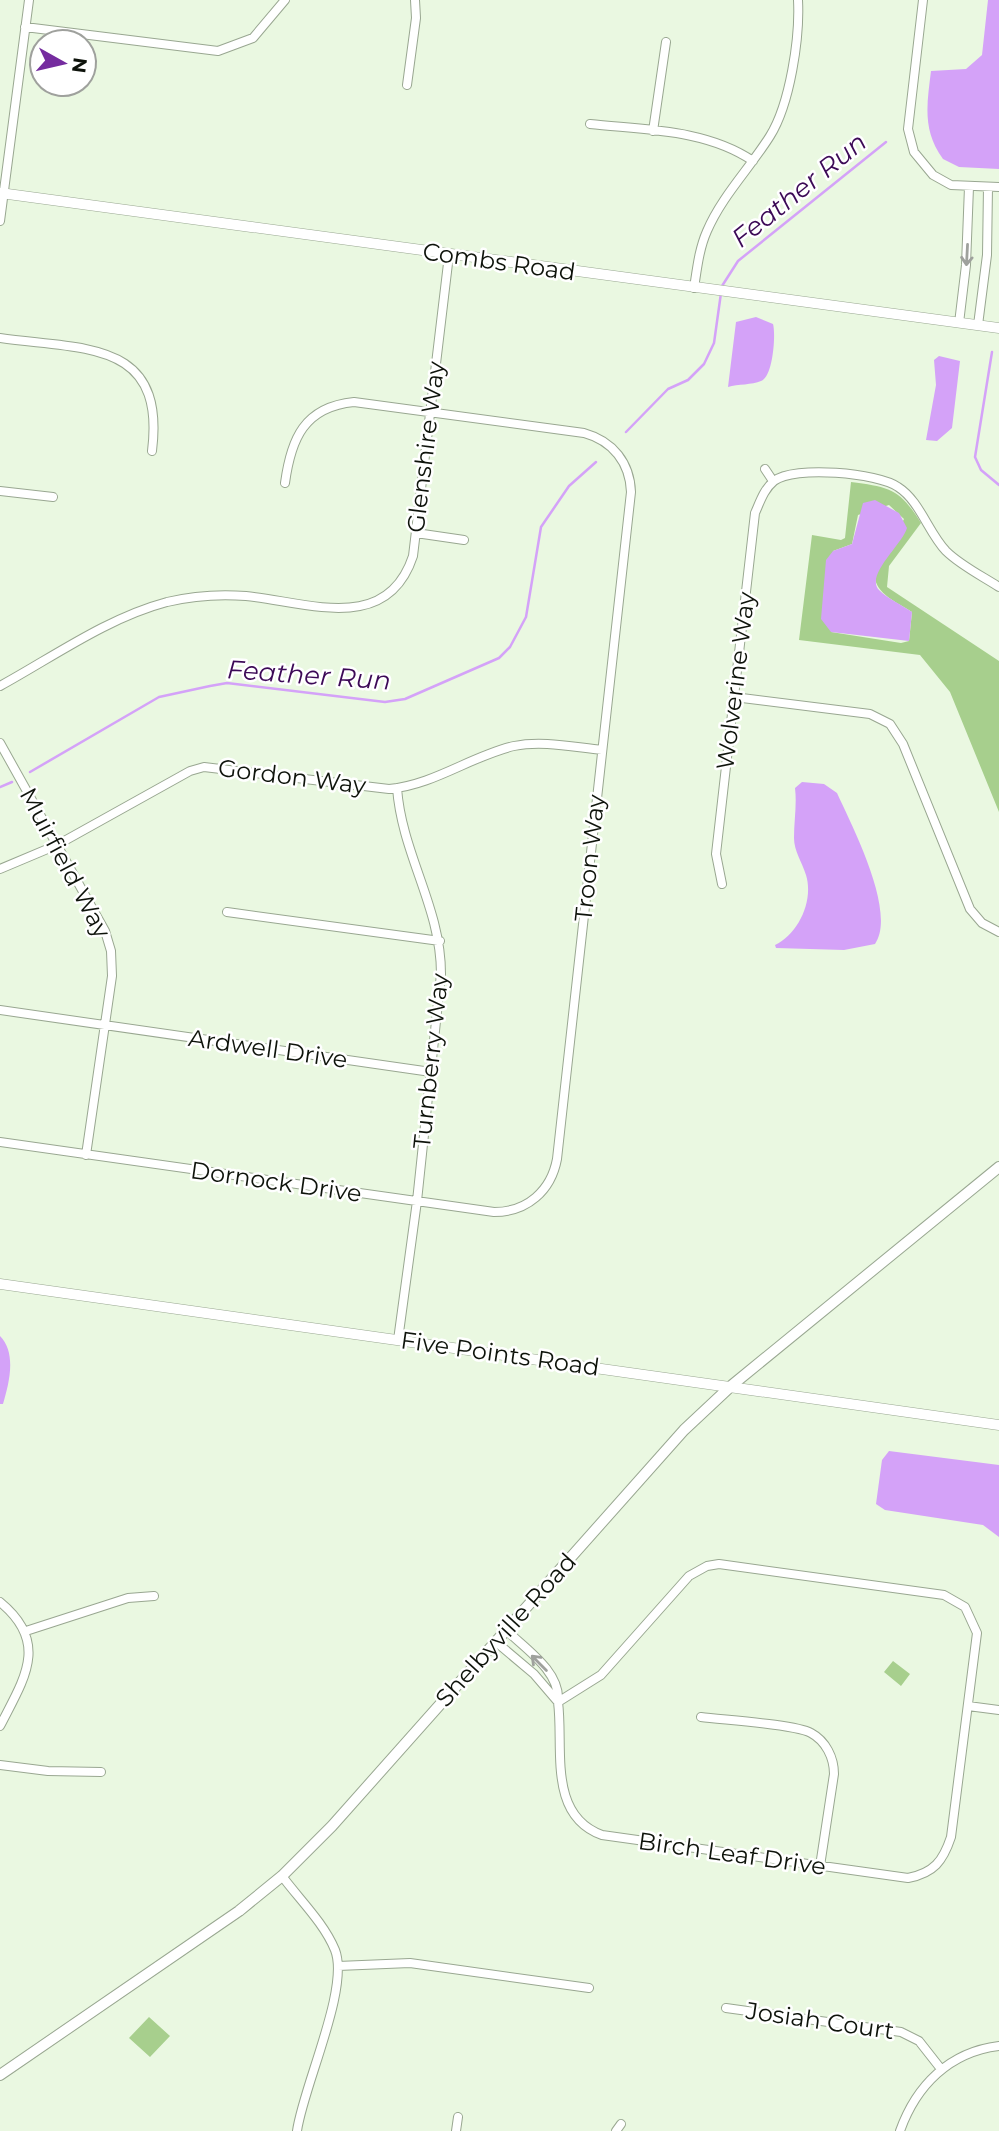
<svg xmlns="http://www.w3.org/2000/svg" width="999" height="2131" viewBox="0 0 999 2131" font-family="Montserrat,sans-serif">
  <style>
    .green { fill: #a7cf8d; fill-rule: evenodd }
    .water { fill: #d4a2f8 }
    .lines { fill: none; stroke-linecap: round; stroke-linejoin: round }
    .stream { stroke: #d4a2f8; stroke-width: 2.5 }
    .minor-casing { stroke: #99a791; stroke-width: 10 }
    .tertiary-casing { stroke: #99a791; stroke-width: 11 }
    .secondary-casing { stroke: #99a791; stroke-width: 12 }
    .minor { stroke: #fff; stroke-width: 8 }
    .tertiary { stroke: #fff; stroke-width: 10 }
    .secondary { stroke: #fff; stroke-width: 10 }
    .oneway { stroke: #9fa19d }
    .labels { text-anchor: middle; stroke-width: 5; stroke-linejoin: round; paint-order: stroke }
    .street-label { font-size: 24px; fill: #0e130b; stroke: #fff }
    .water-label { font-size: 26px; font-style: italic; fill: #3c0956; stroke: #fff }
  </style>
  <rect width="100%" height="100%" fill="#eaf8e1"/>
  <path class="green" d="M851,482c39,5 49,7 70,41l-32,43 -2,21 112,74v151l-49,-120 -30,-37 -121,-15 13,-105 29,5 4,-2zM889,505l15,14 -29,56c-1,18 23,28 37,37l-3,29 -8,2 -70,-11 2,-81 19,-7 6,-29z
    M893,1661l17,13 -9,12 -17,-14z
    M149,2017l21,19 -20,21 -21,-19z"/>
  <path class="water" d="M988,0h11v169l-40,-2 -16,-8c-21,-29 -16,-55 -12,-88l35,-2 16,-14z
    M756,317l17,7c3,10 0,53 -12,57 -9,4 -23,3 -33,6l8,-65z
    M939,356l21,5 -8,67 -15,13 -11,-1 10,-55 -2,-25z
    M875,500l24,13 8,15c-5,17 -42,47 -28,62 9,9 23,15 33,22l-3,29 -78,-9 -10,-13 5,-59 7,-9 19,-7 11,-41z
    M802,782l22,2 13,9c15,33 60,119 38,151l-31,6 -68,-2 -1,-3c23,-11 39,-44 31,-70 -4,-13 -12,-24 -12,-37 0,-17 3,-33 1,-50z
    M0,1336c17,17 9,48 3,68h-3z
    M889,1451l110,14v72l-16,-12 -98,-15 -9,-6 6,-44z"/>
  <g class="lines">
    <path class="stream" d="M722,286l16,-25 148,-119
      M992,352l-17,105 6,13 18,15
      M626,432l42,-43 20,-9 16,-16 10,-21 7,-50
      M30,772l129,-75 51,-11 17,-3 158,19 20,-3 94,-41 11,-11 16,-30 15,-90 28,-41 27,-24
      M0,787l12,-5"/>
    <g class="minor-casing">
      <path id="minor" d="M923,0l-15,129 6,23 19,23 18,10 48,2
        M25,27l193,24 35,-13 32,-38
        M407,85l9,-67 -1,-18
        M590,124c54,6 116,5 163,37
        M653,131l13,-89
        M0,221l29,-221
        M694,288c3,-19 5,-39 13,-57 15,-35 43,-63 63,-95 20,-32 30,-98 28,-136
        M959,323l7,-58 3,-78
        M978,325l9,-70 1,-68
        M0,338c83,12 166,1 152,113
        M765,469l8,12
        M0,491l53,6
        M416,533l48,7
        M0,686c53,-29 107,-68 167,-84 25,-6 53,-8 79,-6 61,6 141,39 167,-40l36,-301
        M734,697l136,17 20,10 13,20 67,165 12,14 17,9
        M0,743l105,188 6,20 1,25 -26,179
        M397,788c5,67 44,119 44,186l-24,227 -19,139
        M0,869l57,-24 133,-74 14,-4 185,22c45,-4 82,-33 125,-43 28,-6 59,1 88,4
        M722,884l-6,-30 39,-341c5,-11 9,-24 19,-32 20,-16 104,-8 124,6 22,14 30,45 48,64 14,14 36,25 53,36
        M227,912l213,29
        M0,1010l431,62
        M0,1142l494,70c33,0 57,-21 63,-53l74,-667c-1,-29 -18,-51 -47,-59l-230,-31c-50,5 -63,37 -69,81
        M0,1602c50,41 24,77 0,124
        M506,1630c20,19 55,42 52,72 6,45 -11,113 44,133l306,43c26,-5 35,-17 43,-41l26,-204 -12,-26 -21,-12 -225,-31 -12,2 -18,10 -88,99 -43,27
        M26,1631l102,-33 26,-2
        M496,1642l38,32 24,28
        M968,1706l31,4
        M701,1717c23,3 93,7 110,16 15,8 23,25 23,41l-14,92
        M0,1765l48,6 53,1
        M282,1876c17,23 42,47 53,74 15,38 -32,137 -38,181
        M338,1966l72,-3 179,25
        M726,2008l175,24 18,9 22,28
        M456,2131l2,-14
        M616,2131l5,-7
        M900,2131c16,-45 49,-79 99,-85"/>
    </g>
    <g class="tertiary-casing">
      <path id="tertiary" d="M0,193l999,135
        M0,1284l999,141"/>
    </g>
    <g class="secondary-casing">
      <path id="secondary" d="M0,2075l239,-164 43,-35 50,-50 352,-396 47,-44 268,-219"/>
    </g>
    <use href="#minor" class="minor"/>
    <use href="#tertiary" class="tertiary"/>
    <use href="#secondary" class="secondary"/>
  </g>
  <defs><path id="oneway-shaft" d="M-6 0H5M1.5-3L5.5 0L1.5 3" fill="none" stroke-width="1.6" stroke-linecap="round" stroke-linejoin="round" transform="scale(1.75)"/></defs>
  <g class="oneway">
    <use href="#oneway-shaft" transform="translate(967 255) rotate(93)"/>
    <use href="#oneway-shaft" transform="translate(539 1663) rotate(-135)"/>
  </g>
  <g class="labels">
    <g class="street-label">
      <text transform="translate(499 262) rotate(8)" y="8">Combs Road</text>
      <text transform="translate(426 447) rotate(-83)" y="8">Glenshire Way</text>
      <text transform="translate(736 681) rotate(-83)" y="8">Wolverine Way</text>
      <text transform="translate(292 777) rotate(7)" y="8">Gordon Way</text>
      <text transform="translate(590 858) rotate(-84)" y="8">Troon Way</text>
      <text transform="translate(65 863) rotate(62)" y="8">Muirfield Way</text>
      <text transform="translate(268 1049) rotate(8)" y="8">Ardwell Drive</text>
      <text transform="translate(431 1061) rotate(-84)" y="8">Turnberry Way</text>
      <text transform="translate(276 1182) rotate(8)" y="8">Dornock Drive</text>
      <text transform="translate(500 1354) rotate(8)" y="8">Five Points Road</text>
      <text transform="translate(506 1630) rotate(-48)" y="8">Shelbyville Road</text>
      <text transform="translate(732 1854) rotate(8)" y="8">Birch Leaf Drive</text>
      <text transform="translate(820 2021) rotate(8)" y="8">Josiah Court</text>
    </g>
    <g class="water-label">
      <text transform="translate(799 190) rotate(-39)" y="9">Feather Run</text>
      <text transform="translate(309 675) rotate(4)" y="9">Feather Run</text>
    </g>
  </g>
  <g transform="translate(63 63) rotate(98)"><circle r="33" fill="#ffffff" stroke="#9fa19d" stroke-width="2"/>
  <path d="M0-5L12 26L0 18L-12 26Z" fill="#752c9f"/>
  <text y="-10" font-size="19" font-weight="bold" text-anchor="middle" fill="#0e130b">N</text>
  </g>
</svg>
